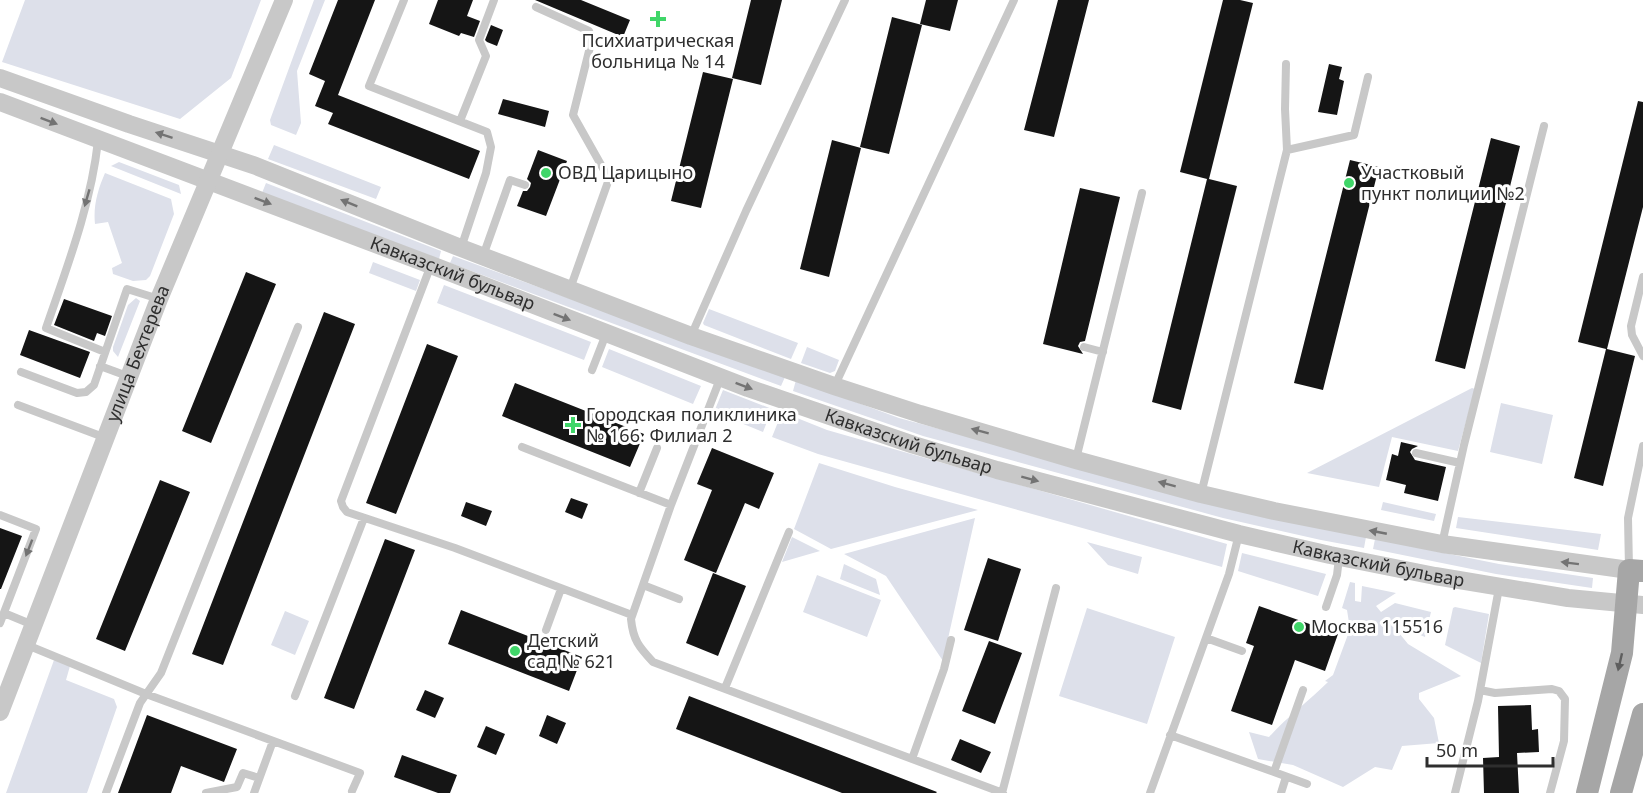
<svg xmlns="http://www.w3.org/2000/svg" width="1643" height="793" viewBox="0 0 1643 793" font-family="'Noto Sans',sans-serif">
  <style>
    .green { fill: #dde0ea }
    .building { fill: #151515 }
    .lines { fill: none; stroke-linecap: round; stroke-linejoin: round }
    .service { stroke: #c8c8c8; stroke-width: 8 }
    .tertiary { stroke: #c8c8c8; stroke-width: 18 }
    .primary { stroke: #a6a6a6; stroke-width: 22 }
    .oneway { fill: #737373 }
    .oneway2 { fill: #5e5e5e }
    .poi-dot { fill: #40d669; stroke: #fff; stroke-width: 2 }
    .labels { text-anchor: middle; stroke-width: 6; stroke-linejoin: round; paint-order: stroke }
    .poi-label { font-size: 18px; fill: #2e2e2e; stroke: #fff; text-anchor: start }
    .street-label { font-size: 18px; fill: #2e2e2e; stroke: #fff }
  </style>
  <rect width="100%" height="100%" fill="#fff"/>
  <path class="green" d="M25,0h236l-30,78 -51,41 -178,-57z
    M314,0h11l-28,71 4,52 -5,12 -25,-10 -1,-5z
    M274,145l107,42 -5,12 -108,-40z
    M119,162l60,23 2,9 -70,-28z
    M105,173l66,26 3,15 -24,62 -4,4 -13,1 -20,-7 -1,-6 10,-5 -14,-41 -13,2c-2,-18 3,-35 10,-51z
    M266,183l175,68 -2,8 -177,-66z
    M453,256l332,121 -4,9 -331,-123z
    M373,262l47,18 -4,11 -47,-18z
    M444,285l147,57 -7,18 -147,-57z
    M136,298l4,3 -22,56 -5,-6v-4l15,-42z
    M709,309l89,34 -7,16 -87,-34 -1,-2z
    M807,347l32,13 -4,11 -5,2 -29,-10z
    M609,349l92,37 -8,18 -91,-37z
    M796,380l103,38 228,62 239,57 -2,11 -43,-8 -98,-22 -300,-82 -130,-45z
    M1472,388l3,1 -17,62 -66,-14 -13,50 -72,-14z
    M723,390l49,19 -9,23 -49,-20z
    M1501,403l52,12 -11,49 -52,-12z
    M782,412l45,18 400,114 -5,23 -404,-113 -46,-17z
    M819,463l76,24 83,23 -147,39 -37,-20z
    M1383,502l53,12 -2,7 -53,-11z
    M1458,517l143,17 -3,16 -142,-22z
    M975,518l-32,143 -57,-85 -42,-22z
    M792,537l28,14 -38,11z
    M1375,539l124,25 94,14 -1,10 -96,-14 -123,-25z
    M1087,542l55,15 -4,17 -30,-9z
    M1242,553l84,21 -8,22 -80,-25z
    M844,564l32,15 4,16 -40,-16z
    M817,575l64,25 -14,37 -64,-25z
    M1350,582l5,1v18l6,1 1,-16 34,7 -20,13 5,6 14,-9 36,9 -6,25 -34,-14 17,21 53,32 -42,17v6l15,19 5,25 -37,3 -10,24 -17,-3 -32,20 -50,-22 -35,-6 -9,-27 20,5c18,-20 40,-36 59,-55l-3,-1 8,-6 17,-46 -3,-19 -5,-2z
    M1455,607l34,7 -8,49 -36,-18 8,-37z
    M1087,608l88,29 -28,87 -88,-28z
    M285,611l24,10 -14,34 -24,-10z
    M54,660l16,6 -4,14 48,19 3,8 -30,86h-81z"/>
  <path class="building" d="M338,0h37l-37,95 142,56 -11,28 -141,-55 5,-11 -18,-7 10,-25 -16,-7z
    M438,0h35l-6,16 13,5 -6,16 -13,-4 -2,3 -30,-12z
    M535,0h46l49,20 -7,17z
    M751,0h31l-21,85 -29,-7z
    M926,0h32l-8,31 -30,-7z
    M1058,0h31l-35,137 -30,-7z
    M1223,0h17l13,3 -44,176 28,7 -56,224 -29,-8 55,-223 -27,-7z
    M892,17l30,8 -33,129 -29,-7z
    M491,25l12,5 -6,16 -10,-4 -2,-2z
    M1329,64l13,3 -3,12 5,2 -7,34 -19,-3z
    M703,72l30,7 -32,129 -30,-7z
    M503,99l46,12 -4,16 -47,-13z
    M1638,101l5,1v105l-36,142 28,7 -32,130 -29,-8 32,-129 -28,-7z
    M1491,138l29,8 -55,223 -30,-8z
    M832,140l29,8 -32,129 -29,-8z
    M538,150l29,11 -21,55 -29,-10 6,-15h4l3,-4 1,-4 -4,-4z
    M1350,160l29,7 -56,223 -29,-7z
    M1080,188l40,9 -35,144 -5,1 -2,4 5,8 -40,-10z
    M246,272l30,12 -65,159 -29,-12z
    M64,299l48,17 -7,20 -8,-3 -3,8 -40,-16z
    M324,312l31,12 -132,341 -31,-11z
    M29,330l61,22 -10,26 -60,-23z
    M427,344l31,12 -62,158 -30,-11z
    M515,383l129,51 -14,33 -128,-51z
    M1401,442l17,4 -6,3 -2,3 5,8 31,7 -8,34 -34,-8 2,-8 -20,-5 6,-26 6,2z
    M712,448l62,25 -15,36 -14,-6 -29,70 -32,-13 28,-70 -15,-6z
    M160,480l30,12 -65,159 -29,-12z
    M571,498l17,6 -6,15 -17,-7z
    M466,502l26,9 -6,15 -25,-10z
    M0,528l22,8 -21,53h-1z
    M385,539l30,11 -61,159 -30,-11z
    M988,558l33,11 -23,72 -34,-11z
    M713,573l33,13 -28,70 -32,-13z
    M1259,606l79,28 -13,37 -30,-11 -23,65 -41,-14 23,-65 -8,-3z
    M461,610l121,47 -13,34 -121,-47z
    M989,641l33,12 -27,71 -33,-13z
    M425,690l19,8 -9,20 -19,-8z
    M689,696l248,96 -1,1h-94l-166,-64z
    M1531,705l1,25 6,-1 1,23 -22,1 2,40h-35l-1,-35 16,-1 -1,-51z
    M147,715l90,34 -13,33 -43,-16 -10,27h-53z
    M547,715l19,8 -9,21 -18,-8z
    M486,726l19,8 -9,21 -19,-8z
    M960,739l31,13 -10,21 -30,-13z
    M402,755l55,20 -7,18h-12l-44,-16z"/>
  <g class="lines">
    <path class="service" d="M404,0l-35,86 118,46 4,15 -5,26 -25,75
      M536,7l53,24 3,8 -19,76 36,64 -39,110
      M460,121l26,-65 -7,-16 15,-40
      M98,141c-7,64 -31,126 -52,187l59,24
      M1287,150l67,-15 14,-58
      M483,256l27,-76 15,5
      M431,265l-90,236 2,6 4,5 108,36 177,67
      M1643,277l-12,49 1,9 11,21
      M691,336l55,-125 99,-211
      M1084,347l19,5
      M100,366l30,11
      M592,370l14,-36
      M21,372l56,21 9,-1 8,-7 33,-96 32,10
      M720,379l-49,126 -40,114c2,21 8,28 22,43l350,131
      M835,385l179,-385
      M18,405l88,33
      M522,447l149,58
      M1416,453l44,10
      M1076,459l66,-266
      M639,493l18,-45
      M1201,494l86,-344 -2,-41 1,-45
      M0,515l36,14 -36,94
      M1442,544l22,-99 80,-319
      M1629,569l-1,-51 15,-72
      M643,585l36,14
      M1326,607l11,-32 2,-17
      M4,613l29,12
      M546,630l15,-41
      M1206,638l36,13
      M27,645l119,49 214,79 -8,18
      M725,688l64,-156
      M1480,690l15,3 57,-4 7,2 6,8 -1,42 -14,52
      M295,696l69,-178
      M1170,735l104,37 29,-82
      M912,759l32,-90 7,-29
      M1274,772l33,12
      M106,793l34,-90 21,-30 137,-346
      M206,793l31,-6 6,-14 16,5
      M254,793l19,-52
      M1002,793l54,-205
      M1150,793l79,-219 10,-40
      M1281,793l5,-16
      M1455,793l23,-92 21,-113"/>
    <g class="tertiary">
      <path d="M0,78l129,46 127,42 205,82 230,88 143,50 86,28 156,46 125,34 73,17 168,33 187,26"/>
      <path id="s1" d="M0,102l431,163 317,123 166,57 83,25 242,64 91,21 105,21 133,22 75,7"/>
      <path id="s2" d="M0,712l159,-413 125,-299"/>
    </g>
    <path class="primary" d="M1587,793l35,-140 7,-83 14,1
      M1621,793l22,-79"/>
  </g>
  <defs><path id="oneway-solid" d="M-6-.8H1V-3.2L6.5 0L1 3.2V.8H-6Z" transform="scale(1.5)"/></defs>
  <g class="oneway">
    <use href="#oneway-solid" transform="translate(49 121) rotate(21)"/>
    <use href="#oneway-solid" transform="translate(164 135) rotate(-162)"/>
    <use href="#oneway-solid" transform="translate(87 198) rotate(106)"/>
    <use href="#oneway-solid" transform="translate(263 201) rotate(21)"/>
    <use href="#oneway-solid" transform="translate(349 203) rotate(-158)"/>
    <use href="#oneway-solid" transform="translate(562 317) rotate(21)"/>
    <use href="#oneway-solid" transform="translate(744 386) rotate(21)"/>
    <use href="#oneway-solid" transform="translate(980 431) rotate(-165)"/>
    <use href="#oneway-solid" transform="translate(1030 479) rotate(15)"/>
    <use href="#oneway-solid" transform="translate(1167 484) rotate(-165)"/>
    <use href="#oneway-solid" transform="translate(1378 532) rotate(-169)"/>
    <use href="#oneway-solid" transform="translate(29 548) rotate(111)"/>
    <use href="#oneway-solid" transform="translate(1570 563) rotate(-173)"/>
  </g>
  <use class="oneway2" href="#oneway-solid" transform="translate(1620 662) rotate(103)"/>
  <g class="poi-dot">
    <path d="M655 10h6v6h6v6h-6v6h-6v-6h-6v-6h6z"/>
    <circle cx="546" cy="173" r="6"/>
    <circle cx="1349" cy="183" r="6"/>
    <path d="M570 416h6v6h6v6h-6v6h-6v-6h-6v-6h6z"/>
    <circle cx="1299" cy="627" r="6"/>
    <circle cx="515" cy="651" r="6"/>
  </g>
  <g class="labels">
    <g class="poi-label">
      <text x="658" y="47" text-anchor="middle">Психиатрическая<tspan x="658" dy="21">больница № 14</tspan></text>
      <text x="558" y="179">ОВД Царицыно</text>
      <text x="1361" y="179">Участковый<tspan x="1361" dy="21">пункт полиции №2</tspan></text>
      <text x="586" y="421">Городская поликлиника<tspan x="586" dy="21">№ 166. Филиал 2</tspan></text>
      <text x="1311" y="633">Москва 115516</text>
      <text x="527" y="647">Детский<tspan x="527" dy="21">сад № 621</tspan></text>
    </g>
    <g class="street-label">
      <text dy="6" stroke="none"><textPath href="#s1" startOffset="484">Кавказский бульвар</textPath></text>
      <text dy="6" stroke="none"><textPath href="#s2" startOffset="384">улица Бехтерева</textPath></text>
      <text dy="6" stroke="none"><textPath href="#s1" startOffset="970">Кавказский бульвар</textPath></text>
      <text dy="6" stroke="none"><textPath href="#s1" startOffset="1456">Кавказский бульвар</textPath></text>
    </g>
  </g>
  <path d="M1427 757v9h126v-9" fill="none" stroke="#2e2e2e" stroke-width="3"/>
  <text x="1436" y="757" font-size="18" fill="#2e2e2e" stroke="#ffffff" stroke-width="4.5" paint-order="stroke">50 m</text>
</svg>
